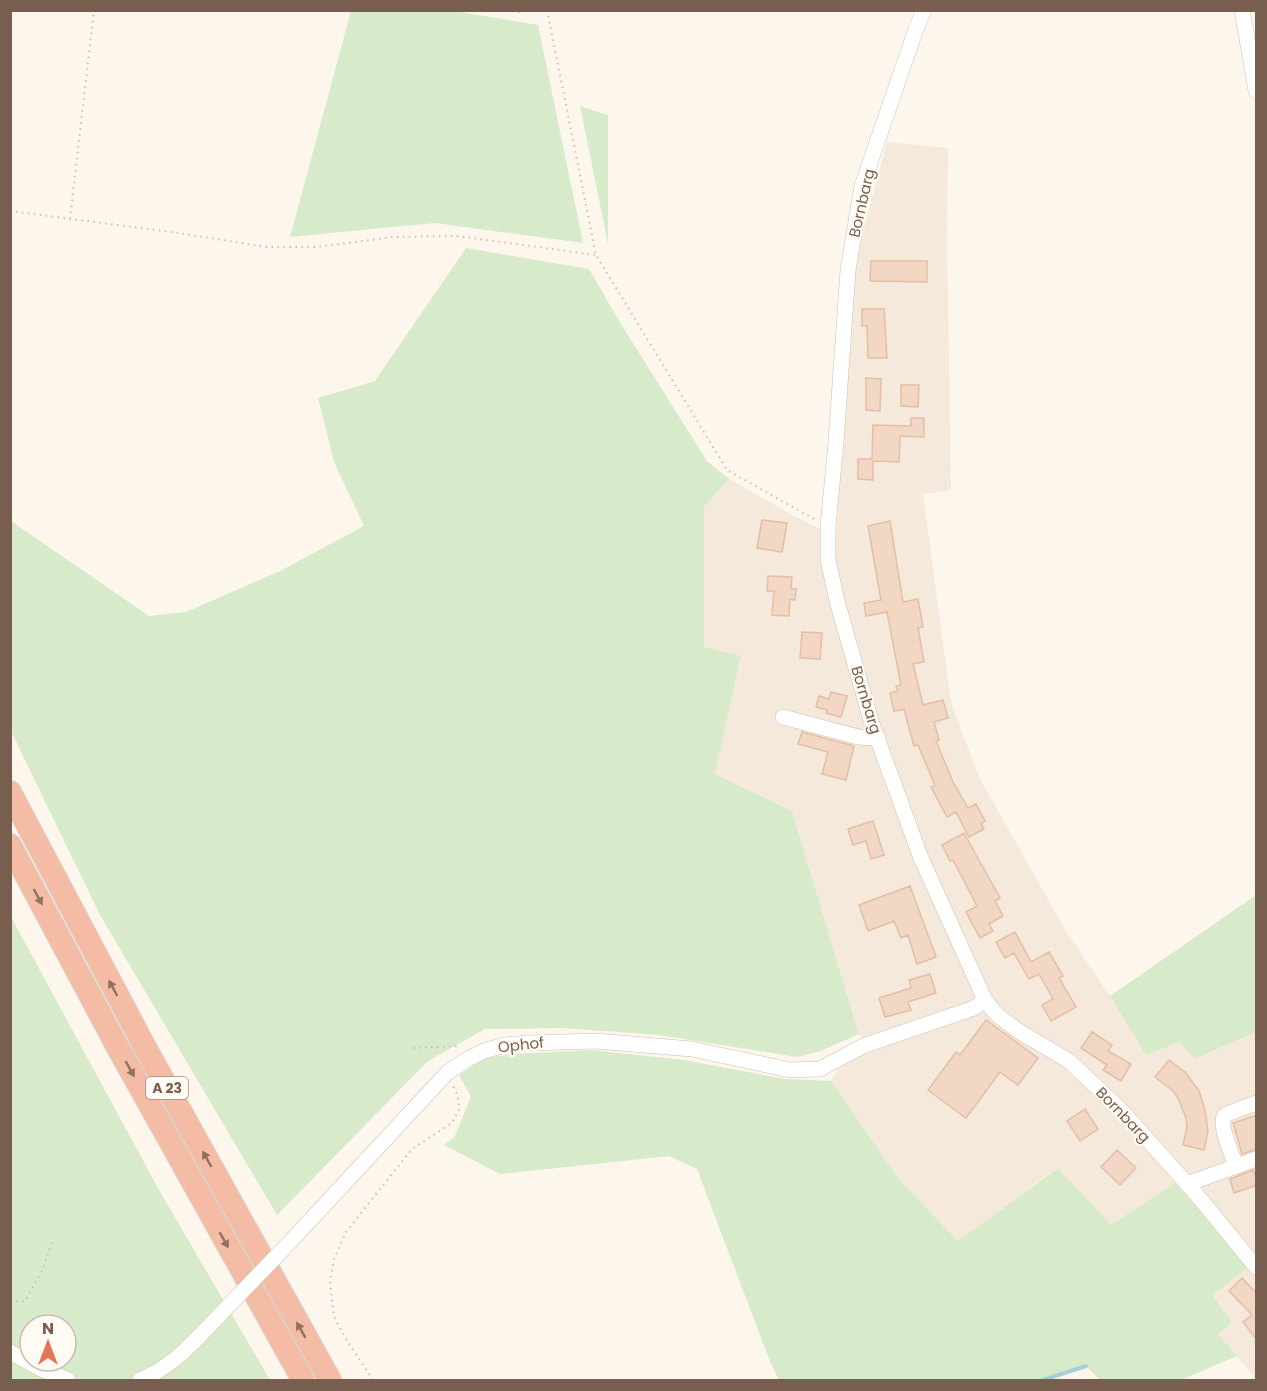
<svg xmlns="http://www.w3.org/2000/svg" width="1267" height="1391" viewBox="0 0 1267 1391" font-family="Poppins,sans-serif">
  <style>
    .residential { fill: #f4e9da }
    .green { fill: #d7ebca; fill-rule: evenodd }
    .lines { fill: none; stroke-linecap: round; stroke-linejoin: round }
    .stream { stroke: #a6d0d8; stroke-width: 4 }
    .building { fill: #f1d7c4; stroke: #e4bea5; stroke-width: 1.5 }
    .minor-casing { stroke: #cfbfb0; stroke-width: 16 }
    .highway-casing { stroke: #d9d2cd; stroke-width: 24 }
    .path { stroke: #d7baa6; stroke-width: 2; stroke-dasharray: 1.5 4.5; stroke-linecap: butt }
    .minor { stroke: #fff; stroke-width: 15 }
    .highway { stroke: #f4bba5; stroke-width: 22 }
    .minor-bridge-casing { stroke: #cfbfb0; stroke-width: 16; stroke-linecap: butt }
    .minor-bridge { stroke: #fff; stroke-width: 15 }
    .oneway { fill: #91715f }
    .labels { text-anchor: middle; stroke-width: 4.5; stroke-linejoin: round; paint-order: stroke }
    .shield { fill: #fffaf3; stroke: #a08d80; stroke-width: 1.5 }
    .shield-label { font-size: 14px; font-weight: bold; fill: #785e4e }
    .street-label { font-size: 15px; fill: #785e4e; stroke: #fffaf3 }
  </style>
  <rect width="100%" height="100%" fill="#fcf6ec"/>
  <path class="residential" d="M887,142l61,6 -1,93 4,249 -28,4 28,209 28,74 88,156 43,63 36,58 33,-12 17,17 60,-27v347l-38,-45 -6,-39 38,-29 -139,-41 -54,-57 -99,73 -58,-60 -69,-100 30,-42 -69,-228 -77,-37 26,-117 -37,-10v-140l25,-28 65,37 42,21 19,-264 7,-37z"/>
  <path class="green" d="M351,11h103l84,14 45,218 -148,-20 -145,14z
    M580,106l28,9v129z
    M466,248l123,21 30,52 88,140 22,18 -25,28v140l37,9 -26,118 77,37 67,223 -38,17 -24,6 -138,-22 -96,-7 -78,1 -57,32 -151,154 -177,-300 -89,-184v-210l138,95 37,-4 94,-41 84,-45 -30,-64 -16,-64 57,-17z
    M1256,895v137l-61,27 -16,-17 -33,13 -36,-59z
    M10,915l149,275 111,190h-259zM30,1325h36v36h-36z
    M590,1050l94,10 101,19 46,2 69,100 58,60 100,-73 53,57 64,-42 75,83 -38,29 20,28 -14,11 19,22 -56,24h-81l-14,-14 -43,14h-264l-10,-21 -72,-190 -28,-13 -169,18 -56,-29 10,-7 17,-41 -12,-22 26,-17 26,-4z"/>
  <g class="lines">
    <path class="stream" d="M1043,1380l43,-14"/>
  </g>
  <path class="building" d="M871,261h56v21l-57,-1z
    M862,309h22l3,49h-19l-1,-32h-5z
    M866,378l15,1 -1,32 -14,-1z
    M901,385h18l-1,22 -17,-1z
    M911,418h13v19l-24,-1 -1,26 -26,-1v19l-15,-1v-20h14l1,-34 38,1z
    M762,520l25,3 -5,29 -25,-4z
    M890,521l13,81 15,-3 5,28 -5,1 6,34 -11,2 10,41 20,-5 5,18 -14,4 5,18 -3,1 17,41 15,26 8,-4 9,17 -4,3 3,5 -15,8 -13,-25 -9,5 -16,-30 4,-2 -17,-40 -4,1 -10,-37 -10,2 -4,-18 8,-2 -2,-5 5,-1 -14,-73 -21,4 -2,-13 17,-3 -13,-74z
    M768,576l24,1 -1,12h5l-1,11 -5,-1 -1,17 -17,-1 2,-24h-7z
    M802,632l20,1 -2,26 -20,-1z
    M831,692l16,4 -6,21 -15,-4 1,-3 -11,-3 3,-11 10,3z
    M802,732l52,14 -8,34 -24,-6 6,-22 -30,-8z
    M873,821l11,34 -13,4 -5,-18 -13,4 -5,-16z
    M964,833l36,65 -5,3 8,15 -14,8 4,7 -13,7 -14,-26 11,-6 -24,-46 -3,1 -8,-16z
    M910,886l26,71 -19,7 -9,-29 -7,3 -7,-17 -26,10 -9,-26z
    M1015,932l16,30 18,-10 14,24 -4,2 17,29 -25,14 -9,-16 11,-6 -14,-25 -10,5 -15,-26 -9,5 -9,-16z
    M930,974l6,19 -28,9 3,8 -26,7 -6,-19 32,-10 -2,-8z
    M986,1020l52,38 -20,27 -18,-13 -34,46 -38,-28 28,-38 4,3z
    M1092,1032l20,13 -4,6 23,13 -10,17 -18,-11 4,-5 -26,-17z
    M1169,1060l17,13 13,18 6,19 3,22 -4,18 -21,-5 4,-18 -1,-9 -8,-20 -5,-7 -18,-14z
    M1085,1109l13,20 -18,12 -13,-20z
    M1257,1115v34l-15,5 -9,-31z
    M1117,1150l19,18 -16,17 -19,-18z
    M1253,1170l4,10v5l-23,8 -4,-14z
    M1242,1278l15,16v46l-14,-18 9,-7 -23,-24z"/>
  <g class="lines">
    <g class="minor-casing">
      <path id="minor" d="M924,10l-8,19 -54,157 -14,84 -12,172 -8,84v34l9,41 35,123 49,134 64,142 12,15 23,17 49,29 53,50 75,84 59,72
        M1242,10l14,81
        M783,717l75,20 20,1
        M1236,1166c-3,-9 -17,-41 -12,-49 1,-2 2,-2 3,-3l29,-11
        M1187,1184l69,-25
        M290,1242l157,-169 19,-13 18,-9 20,-6 26,-2 66,-2 96,8 98,21 30,-1 43,-23 111,-38 11,-8
        M10,1352l29,16 29,12
        M140,1380c31,-13 49,-33 72,-57"/>
    </g>
    <g class="highway-casing">
      <path id="highway" d="M10,792l136,257 184,331
        M10,845l107,201 186,334"/>
    </g>
    <path class="path" d="M512,10l7,2 2,-2
      M547,10l49,245 131,215 89,50
      M10,211l162,21 95,15h49l77,-10 64,-1 139,19
      M70,219l24,-209
      M413,1048l48,-2
      M10,1302l15,-1 18,-32 9,-27
      M373,1380l-27,-41 -12,-22 -4,-36 4,-22 12,-27 66,-83 40,-26 8,-15 -3,-14 -4,-8"/>
    <use href="#minor" class="minor"/>
    <use href="#highway" class="highway"/>
    <g class="minor-bridge-casing">
      <path id="minor-bridge" d="M212,1323l78,-81"/>
    </g>
    <use href="#minor-bridge" class="minor-bridge"/>
  </g>
  <defs><path id="oneway-solid" d="M-6-.8H1V-3.2L6.5 0L1 3.2V.8H-6Z" transform="scale(1.5)"/></defs>
  <g class="oneway">
    <use href="#oneway-solid" transform="translate(38 897) rotate(62)"/>
    <use href="#oneway-solid" transform="translate(113 988) rotate(-118)"/>
    <use href="#oneway-solid" transform="translate(130 1069) rotate(61)"/>
    <use href="#oneway-solid" transform="translate(207 1159) rotate(-119)"/>
    <use href="#oneway-solid" transform="translate(224 1240) rotate(61)"/>
    <use href="#oneway-solid" transform="translate(301 1330) rotate(-120)"/>
  </g>
  <g class="labels">
    <rect class="shield" x="146" y="1077" width="42" height="22" rx="4.5"/>
    <g class="shield-label">
      <text x="167" y="1093">A 23</text>
    </g>
    <g class="street-label">
      <text transform="translate(862 203) rotate(-77)" y="5">Bornbarg</text>
      <text transform="translate(866 700) rotate(73)" y="5">Bornbarg</text>
      <text transform="translate(521 1045) rotate(-6)" y="5">Ophof</text>
      <text transform="translate(1123 1115) rotate(46)" y="5">Bornbarg</text>
    </g>
  </g>
  <rect width="1267" height="1391" fill="none" stroke="#785e4e" stroke-width="24"/>
  <g transform="translate(48 1343)"><circle r="28" fill="#fffaf3" stroke="#c9bcb1" stroke-width="1.5"/>
  <path d="M0-4.5L10 22L0 15L-10 22Z" fill="#e27655"/>
  <text y="-9" font-size="16" font-weight="bold" text-anchor="middle" fill="#785e4e">N</text>
  </g>
</svg>
